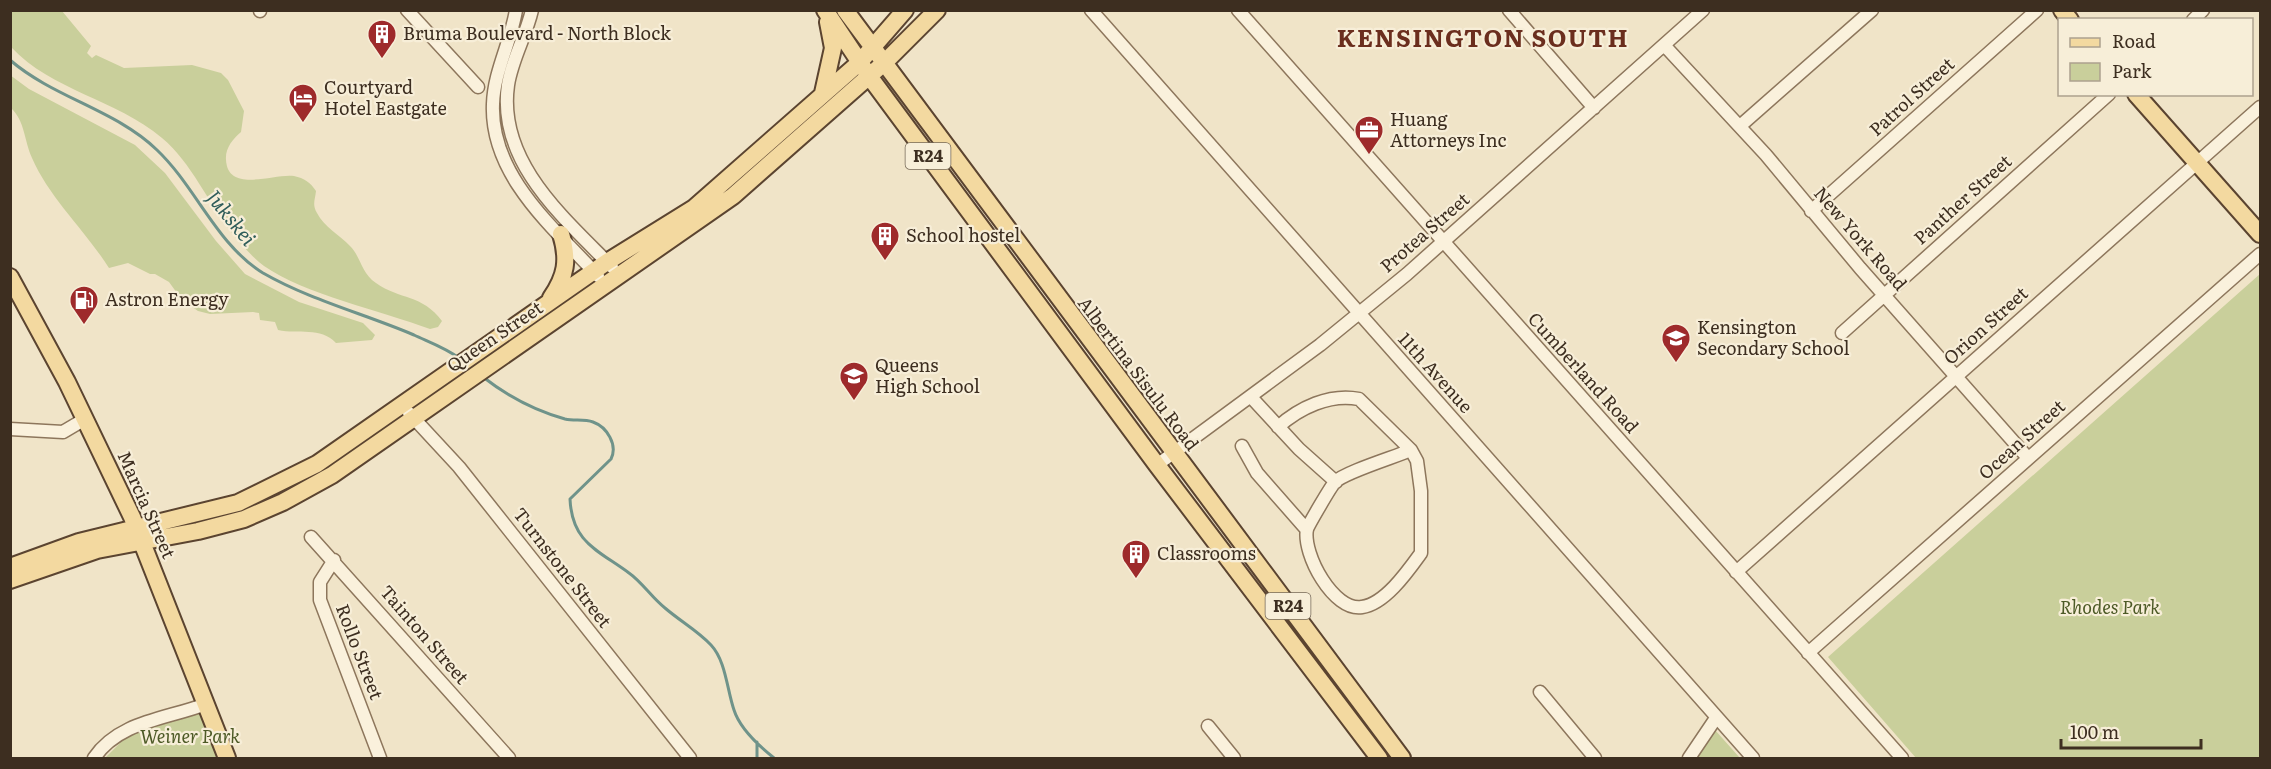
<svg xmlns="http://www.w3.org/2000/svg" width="2271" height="769" viewBox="0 0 2271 769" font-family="Literata,serif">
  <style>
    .green { fill: #c9cf9b }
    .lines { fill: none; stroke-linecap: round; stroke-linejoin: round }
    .stream { stroke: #6f938a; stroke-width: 3 }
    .minor-casing { stroke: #8d765c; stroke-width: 15 }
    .major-casing { stroke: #5b4430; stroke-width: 20 }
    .minor { stroke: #faf1dc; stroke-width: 12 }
    .major { stroke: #f3d9a0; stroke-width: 16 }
    .labels { text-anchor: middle; stroke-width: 4.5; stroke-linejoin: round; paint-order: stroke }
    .shield { fill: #f7eed8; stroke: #756857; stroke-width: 1.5 }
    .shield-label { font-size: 16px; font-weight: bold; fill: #3d2e20 }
    .poi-label { font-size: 18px; fill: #3d2e20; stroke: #f7eed8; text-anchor: start }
    .street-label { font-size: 18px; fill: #3d2e20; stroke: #f7eed8 }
    .park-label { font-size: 18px; font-style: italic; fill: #4d5a26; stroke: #f7eed8 }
    .water-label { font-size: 20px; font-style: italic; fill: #2f5d5a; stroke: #f7eed8 }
    .district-label { font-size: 24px; font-weight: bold; letter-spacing: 1.5px; fill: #6b2e1e; stroke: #f7eed8 }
  </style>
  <rect width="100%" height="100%" fill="#f0e4c8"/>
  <path class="green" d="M11,10l51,1 29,35 -4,7 5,5 4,-3 28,13 68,-3 29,8 7,7 16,31 -3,21c-8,7 -16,16 -15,28 2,34 48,13 68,16 10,2 17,7 22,15 -1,9 -4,14 1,22 7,14 23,22 33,33 11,11 11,27 26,37 24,17 46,11 66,38l-4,6 -8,2c-48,-18 -126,-35 -166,-63 -12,-9 -23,-22 -32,-33 -24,-30 -40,-70 -70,-95 -46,-39 -110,-47 -151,-91z
    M10,75l19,14 106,56 30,28 51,68 29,33 54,28 64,21 12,12 -3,5 -36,3c-16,-17 -37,-8 -58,-13l-3,-8 -15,-2 -1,-7 -6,-1 -43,2 -12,-3 -16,-11 -13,-18 -14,-8h-5l-22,-11 -19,5c-24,-38 -59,-69 -77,-110 -8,-18 -7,-37 -21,-50z
    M2260,274v484h-344l-88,-101z
    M204,709l18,49h-117l22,-22z
    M1715,730l25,28h-45z"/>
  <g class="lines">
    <path class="stream" d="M10,60c44,38 106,50 147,90 39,37 59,94 106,123 47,27 102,41 151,62 15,7 32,13 45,23
      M483,377c23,18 53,34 82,42 9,2 19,0 28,3 14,5 25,23 18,37l-41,40c2,44 28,51 59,74 13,9 23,25 36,35 15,13 33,23 46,37 15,16 16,45 23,65 6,19 25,36 40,48
      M757,742v16"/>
    <g class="minor-casing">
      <path id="minor" d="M407,10l71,77
        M516,10c-5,32 -22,61 -23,94 -3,72 61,124 105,172
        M532,10c-6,26 -20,49 -24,75 -11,77 56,133 104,182
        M1091,10l662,748
        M1238,10l664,748
        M1509,10l85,98
        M260,11v-1
        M2193,20l10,-10
        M1664,45l102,110 94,113 168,190
        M1740,126l132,-116
        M1811,211l226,-201
        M1842,333l267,-239
        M1251,397l48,52 37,33
        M409,413l50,54 231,291
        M1278,427c21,-19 52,-34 81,-28l52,51 6,11 4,30v62c-13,18 -36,51 -59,54 -28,5 -60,-53 -55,-78 2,-5 24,-43 28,-47 10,-10 60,-25 76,-32
        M10,429l53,3 22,-13
        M1242,446l15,27 50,57
        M1157,465l163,-120 87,-71 296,-264
        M311,537l198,221
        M334,560l-14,22v18l60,158
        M1736,572l524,-465
        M1808,653l452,-399
        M1540,692l55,66
        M1208,726l26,32
        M94,758c25,-37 73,-39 112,-54
        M1689,758l27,-40"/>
    </g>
    <g class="major-casing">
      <path id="major" d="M825,10l44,66 288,389 222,293
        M845,10l557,748
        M2062,10l8,10
        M823,93l10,-45 -5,-26
        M2136,94l124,140
        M10,277l57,105 65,135 95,241
        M551,298c15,-22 18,-38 10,-64
        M10,567l69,-25 159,-39 79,-39 290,-202 87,-54 165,-145 46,-53
        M10,580l87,-30 101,-19 46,-12 39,-17 49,-27 401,-279 151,-133 53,-53"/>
    </g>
    <use href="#minor" class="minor"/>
    <use href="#major" class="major"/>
  </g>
  <defs>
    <g id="building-pin" transform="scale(1.5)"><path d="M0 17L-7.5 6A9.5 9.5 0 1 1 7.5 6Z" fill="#9e2a2b" stroke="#f7eed8"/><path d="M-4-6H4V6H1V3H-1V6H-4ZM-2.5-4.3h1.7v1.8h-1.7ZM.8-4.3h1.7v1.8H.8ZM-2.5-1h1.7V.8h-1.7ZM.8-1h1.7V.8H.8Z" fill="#fff"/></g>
    <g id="hotel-pin" transform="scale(1.5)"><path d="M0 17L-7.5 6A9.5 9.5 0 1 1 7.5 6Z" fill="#9e2a2b" stroke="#f7eed8"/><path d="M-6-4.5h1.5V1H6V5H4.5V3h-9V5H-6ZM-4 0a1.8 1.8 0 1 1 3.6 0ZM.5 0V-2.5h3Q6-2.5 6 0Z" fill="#fff"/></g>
    <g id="office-pin" transform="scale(1.5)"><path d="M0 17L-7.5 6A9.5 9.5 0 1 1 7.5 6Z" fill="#9e2a2b" stroke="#f7eed8"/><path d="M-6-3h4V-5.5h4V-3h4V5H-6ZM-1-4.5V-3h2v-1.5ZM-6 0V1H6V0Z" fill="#fff"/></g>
    <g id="fuel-pin" transform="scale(1.5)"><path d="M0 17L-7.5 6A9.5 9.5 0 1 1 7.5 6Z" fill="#9e2a2b" stroke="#f7eed8"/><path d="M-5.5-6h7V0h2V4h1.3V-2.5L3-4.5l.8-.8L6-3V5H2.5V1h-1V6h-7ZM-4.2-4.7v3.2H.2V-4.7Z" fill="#fff"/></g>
    <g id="school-pin" transform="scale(1.5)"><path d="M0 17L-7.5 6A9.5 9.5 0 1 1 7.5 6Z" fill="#9e2a2b" stroke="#f7eed8"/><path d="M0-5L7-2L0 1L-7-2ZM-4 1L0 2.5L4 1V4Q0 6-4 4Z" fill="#fff"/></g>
  </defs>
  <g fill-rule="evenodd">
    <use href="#building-pin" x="382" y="34"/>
    <use href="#hotel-pin" x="303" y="98"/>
    <use href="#office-pin" x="1369" y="130"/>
    <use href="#building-pin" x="885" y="236"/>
    <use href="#fuel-pin" x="84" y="300"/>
    <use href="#school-pin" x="1676" y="338"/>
    <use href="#school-pin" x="854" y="376"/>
    <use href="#building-pin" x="1136" y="554"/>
  </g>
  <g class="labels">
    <g class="shield">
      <rect x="905.5" y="143" width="45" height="26" rx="4.5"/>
      <rect x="1265.5" y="593" width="45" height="26" rx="4.5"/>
    </g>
    <g class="shield-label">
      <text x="928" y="162">R24</text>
      <text x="1288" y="612">R24</text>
    </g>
    <g class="poi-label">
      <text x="403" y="40">Bruma Boulevard - North Block</text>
      <text x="324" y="94">Courtyard<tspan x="324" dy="21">Hotel Eastgate</tspan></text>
      <text x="1390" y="126">Huang<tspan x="1390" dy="21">Attorneys Inc</tspan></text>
      <text x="906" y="242">School hostel</text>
      <text x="105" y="306">Astron Energy</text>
      <text x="1697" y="334">Kensington<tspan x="1697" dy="21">Secondary School</tspan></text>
      <text x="875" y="372">Queens<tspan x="875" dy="21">High School</tspan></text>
      <text x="1157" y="560">Classrooms</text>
    </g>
    <g class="street-label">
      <text transform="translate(1912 97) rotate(-42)" y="6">Patrol Street</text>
      <text transform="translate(1963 200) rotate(-42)" y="6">Panther Street</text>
      <text transform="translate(1425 233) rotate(-41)" y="6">Protea Street</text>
      <text transform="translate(1860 239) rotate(49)" y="6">New York Road</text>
      <text transform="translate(1986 326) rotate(-42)" y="6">Orion Street</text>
      <text transform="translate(495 337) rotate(-34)" y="6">Queen Street</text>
      <text transform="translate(1435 373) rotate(48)" y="6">11th Avenue</text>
      <text transform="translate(1583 373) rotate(48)" y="6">Cumberland Road</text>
      <text transform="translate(1138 374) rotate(53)" y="6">Albertina Sisulu Road</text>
      <text transform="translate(2022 440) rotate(-42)" y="6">Ocean Street</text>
      <text transform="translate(146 505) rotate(66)" y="6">Marcia Street</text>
      <text transform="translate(562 568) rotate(52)" y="6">Turnstone Street</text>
      <text transform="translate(424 635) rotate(49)" y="6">Tainton Street</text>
      <text transform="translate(359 652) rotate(69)" y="6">Rollo Street</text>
    </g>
    <g class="park-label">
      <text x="2110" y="614">Rhodes Park</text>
      <text x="190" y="743">Weiner Park</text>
    </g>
    <g class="water-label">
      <text transform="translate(231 218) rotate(51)" y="7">Jukskei</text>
    </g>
    <g class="district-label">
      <text x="1483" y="47">KENSINGTON SOUTH</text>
    </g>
  </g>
  <rect width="2271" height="769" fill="none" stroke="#3d2e20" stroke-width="24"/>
  <rect x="2058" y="18" width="195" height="78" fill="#f7eed8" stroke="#ada18e" stroke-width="1.5"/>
  <rect x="2070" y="38" width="30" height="9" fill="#f3d9a0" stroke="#ada18e" stroke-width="1.5"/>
  <text x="2112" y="48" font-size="18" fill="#3d2e20">Road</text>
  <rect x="2070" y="63" width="30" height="18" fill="#c9cf9b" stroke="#ada18e" stroke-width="1.5"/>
  <text x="2112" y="78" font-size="18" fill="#3d2e20">Park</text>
  <path d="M2061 739v9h140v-9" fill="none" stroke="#3d2e20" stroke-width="3"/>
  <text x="2070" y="739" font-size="18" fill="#3d2e20" stroke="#f7eed8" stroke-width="4.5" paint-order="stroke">100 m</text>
</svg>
